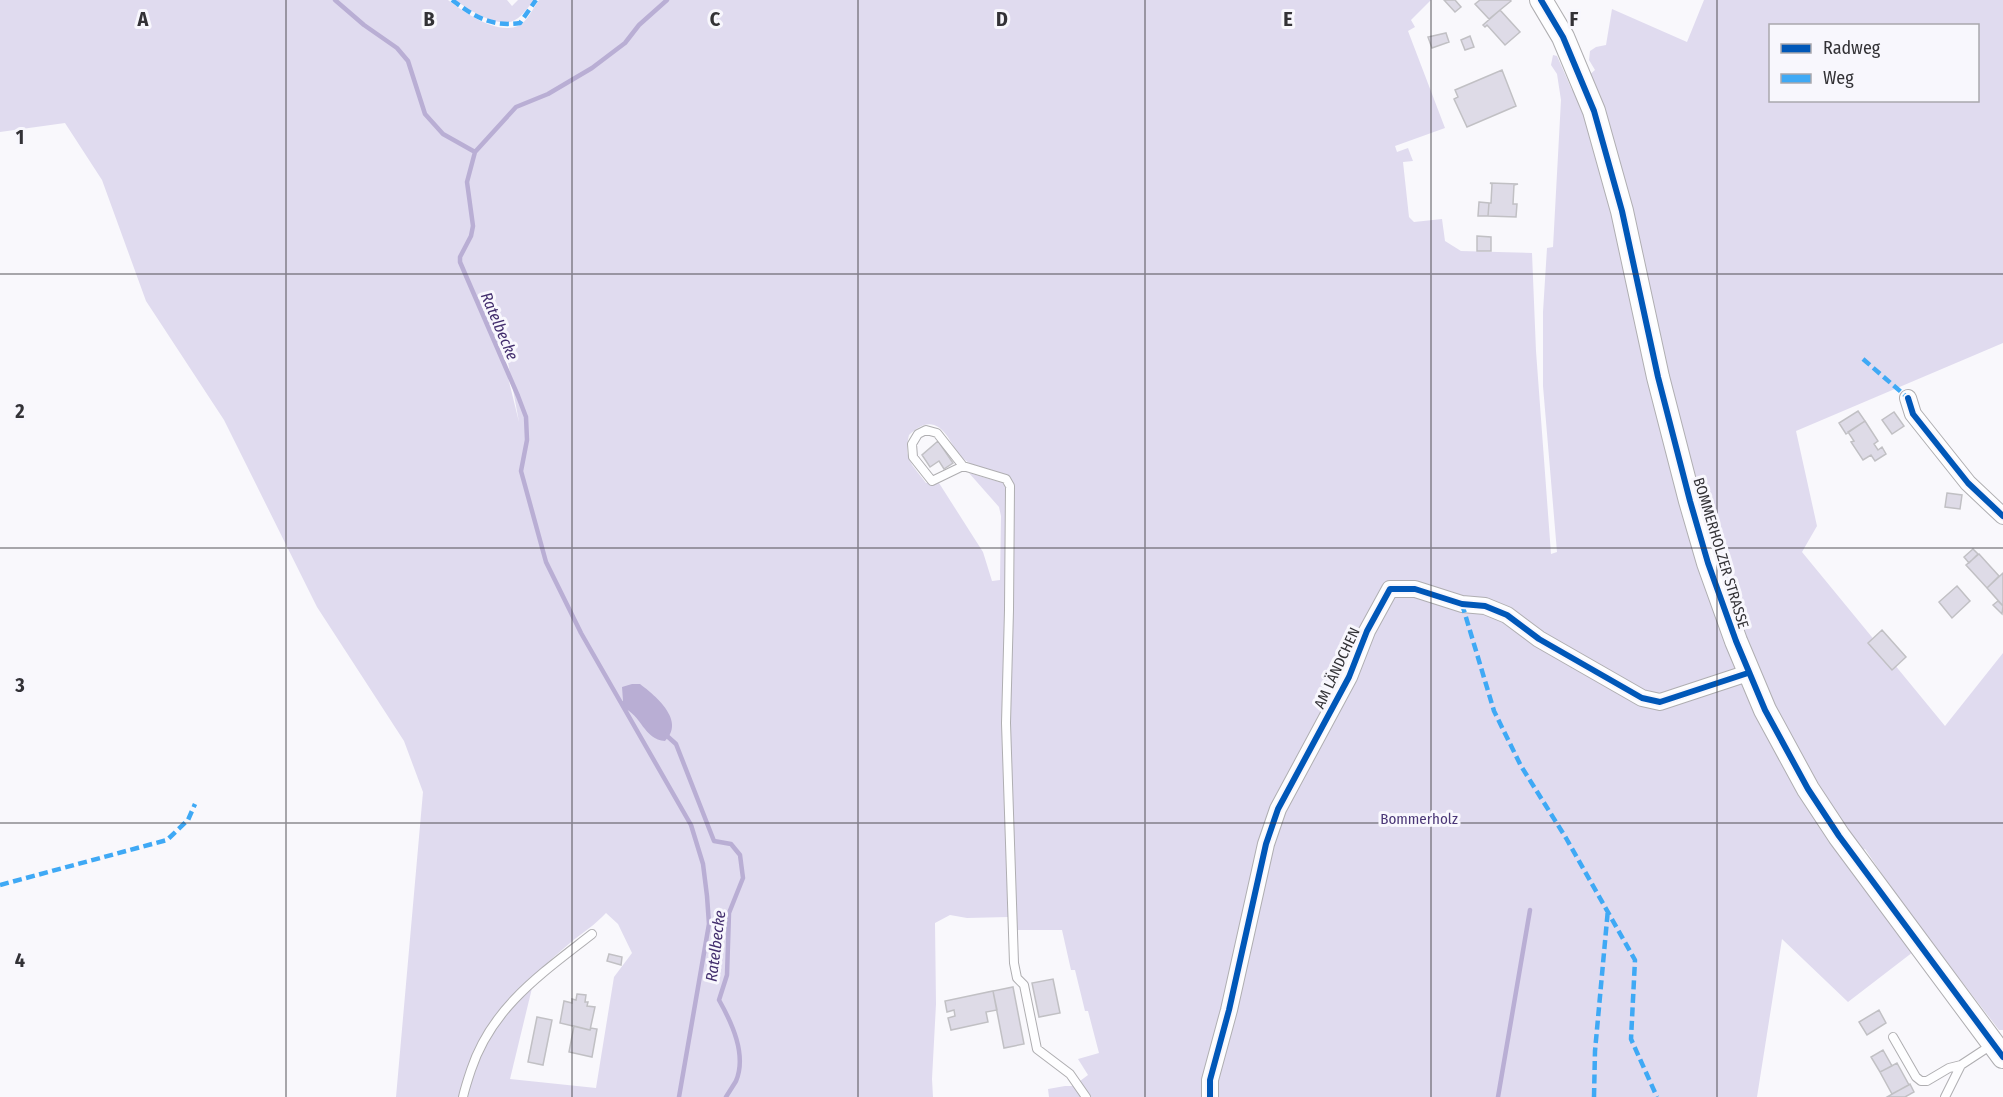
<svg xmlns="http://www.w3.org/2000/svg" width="2003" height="1097" viewBox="0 0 2003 1097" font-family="'Fira Sans Condensed',sans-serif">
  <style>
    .green { fill: #e0dbef; fill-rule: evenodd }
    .water { fill: #b9aed4 }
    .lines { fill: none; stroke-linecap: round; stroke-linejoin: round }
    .stream { stroke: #b9aed4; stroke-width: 4.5 }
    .building { fill: #dedbe7; stroke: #c1c0c4; stroke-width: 1.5 }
    .service-casing { stroke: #afaeb1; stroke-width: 10 }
    .minor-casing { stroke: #afaeb1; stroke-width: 18 }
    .secondary-casing { stroke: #afaeb1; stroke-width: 24 }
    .service { stroke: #fefeff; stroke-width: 8 }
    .minor { stroke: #fefeff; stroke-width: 16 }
    .secondary { stroke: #fefeff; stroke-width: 22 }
    .quiet { stroke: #3fa9f5; stroke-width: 4.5; stroke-dasharray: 9 4.5; stroke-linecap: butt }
    .cycleway-casing { stroke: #f8f7fd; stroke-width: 10 }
    .cycleway { stroke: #0057b8; stroke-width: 6 }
    .grid { fill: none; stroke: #333236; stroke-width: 1.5; stroke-opacity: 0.55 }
    .labels { text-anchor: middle; stroke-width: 6; stroke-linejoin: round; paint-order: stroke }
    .street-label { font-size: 15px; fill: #333236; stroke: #f8f7fd }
    .park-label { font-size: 15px; fill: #4a3676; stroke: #f8f7fd }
    .water-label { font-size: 16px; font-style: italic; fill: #422d6d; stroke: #f8f7fd }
    .grid-label { font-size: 20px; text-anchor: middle; font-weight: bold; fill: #333236; stroke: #f8f7fd; stroke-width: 6; stroke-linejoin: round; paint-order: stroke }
  </style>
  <rect width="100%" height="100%" fill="#f9f8fc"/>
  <path class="green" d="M0,0h448c16,12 48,35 70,26 9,-4 15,-18 21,-26h892l-20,20 4,7 -7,4 37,97 -50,18 2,6 11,-4 5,13 -10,1 6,55 5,5 28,-3 3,22 16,10 71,2 4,98 15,203 6,-2 -14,-166v-74l4,-64 6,-1 8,-147 -4,-26 -6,-9 2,-10 4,1 15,34 23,-20 -6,-10 1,-9 6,-4 10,-2 6,-36 75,33 17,-42h299v343l-207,88 21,95 -15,26 143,174 58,-73v377h-4l-96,-125 -38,-56 -16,8 64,95 -65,50 -66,-63 -25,158h-666l-11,-16 8,-6 -10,-16 21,-6 -11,-42h-3l-10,-41h-4l-9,-40h-47l-1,-96 -5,-113 4,-235c-9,-20 -33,-14 -48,-26 -13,-9 -15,-29 -31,-35 -10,-3 -18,4 -25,10 -6,24 3,29 17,48h13l44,69 9,29 8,-1 1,-64 -2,-9 -30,-34 34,10 4,7v31l-4,203 5,193 -41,1 -17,-3 -15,8 1,81 -4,75 1,18h-465c8,-46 33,-80 65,-113l-23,95 86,9 18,-111 18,-24 -14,-29 -12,-11c-11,12 -24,20 -36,30 -49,42 -99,87 -110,154h-64l27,-305 -19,-51 -87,-134 -93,-187 -78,-119 -44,-121 -37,-57 -65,9zM1770,26h208v74h-208zM494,321l13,36 12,65z
    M455,0h52l5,6 6,-6h17c-7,6 -12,16 -20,20 -17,9 -46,-10 -60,-20z
    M1065,1086h10l8,11h-34l-1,-8z"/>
  <path class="water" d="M632,684h8c16,12 46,37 25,57 -21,-1 -24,-27 -42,-33l-4,-7h4l-1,-14z"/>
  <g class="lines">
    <path class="stream" d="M335,0l29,25 33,23 11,13 17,53 18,20 32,18 -8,30 6,44 -2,10 -11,21v5l58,134 8,21 1,23 -6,31 25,91 35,71 110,192 12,39 4,32 2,28 -30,173
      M475,152l41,-45 32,-13 44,-26 33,-25 14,-18 28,-25
      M666,735l10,9 38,97 17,3 9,11 3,23 -14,35 -2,62 -8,25c13,23 28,55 17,81 -3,5 -7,11 -10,16
      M1498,1097l32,-187"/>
  </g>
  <path class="building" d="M1444,0h11l6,7 -6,5z
    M1480,0h30l1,1 -22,18 -14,-15z
    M1500,10l20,22 -15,13 -18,-20 -2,2 -2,-2z
    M1446,33l3,9 -17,6 -4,-11z
    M1470,36l4,11 -9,3 -4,-10z
    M1502,70l14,36 -49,21 -13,-28 4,-2 -3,-7z
    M1490,183l28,1 -4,1 -1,19h4l-1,13 -28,-1 1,-13h2l1,-19z
    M1479,202l10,1 -1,13h-10z
    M1477,236l14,1v14h-14z
    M1858,411l7,10 -19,13 -7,-11z
    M1894,412l10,14 -12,8 -10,-14z
    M1865,421l13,20 -4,3 4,6 4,-3 4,7 -11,7 -4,-6 -8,5 -12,-18 3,-1 -6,-9z
    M938,441l15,22 -9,6 -5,-8 -9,6 -8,-12z
    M1947,493l15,2 -2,14 -15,-2z
    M1973,549l5,5 -9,9 -5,-6z
    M1979,554l20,22 -12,12 -21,-23z
    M2003,573v33l-16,-18z
    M1957,586l13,15 -18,17 -13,-16z
    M1998,601l5,5 -1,8 -9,-9z
    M1882,630l24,27 -14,13 -24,-27z
    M609,954l13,3 -1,8 -14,-4z
    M1053,979l7,34 -21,4 -7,-34z
    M1013,987l11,57 -20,4 -11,-57z
    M993,991l4,19 -11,2 2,10 -37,8 -3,-12 7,-2 -1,-6 -7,2 -2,-11z
    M577,994l9,1 -1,7h3l-1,4 8,1 -5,23 -30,-7 4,-22 8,2v-4l4,1z
    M1879,1010l7,13 -19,12 -8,-13z
    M537,1017l15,3 -9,45 -15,-3z
    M574,1026l16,4 1,-2 6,1 -5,28 -23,-5z
    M1883,1050l9,16 -12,6 -9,-15z
    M1897,1063l12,22 -17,9 -12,-22z
    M1910,1084l4,8 -9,5h-18z"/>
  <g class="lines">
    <g class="service-casing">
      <path id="service" d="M963,466l-31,15 -19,-24 -1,-13 6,-10 8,-4 11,3 26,33 43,13 4,7 -1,124 -3,113 8,240 3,15 7,7 13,64 33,25 16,23
        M1893,1037l23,40 5,4h6l22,-13 12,-3
        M463,1097c2,-9 5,-18 8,-27 21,-63 70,-96 121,-136
        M1945,1097l16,-32 32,-21"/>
    </g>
    <g class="minor-casing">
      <path id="minor" d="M1908,398l5,16 55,69 35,33
        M1210,1097v-17l19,-70 37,-166 12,-35 71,-132 18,-46 23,-42h25l47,15 23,2 22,9 32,24 103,59 18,4 88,-29"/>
    </g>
    <g class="secondary-casing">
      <path id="secondary" d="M1541,0l22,37 31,74 28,100 36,166 32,124 18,62 28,78 29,69 43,79 31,47 164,221"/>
    </g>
    <use href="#service" class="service"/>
    <use href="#minor" class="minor"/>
    <use href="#secondary" class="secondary"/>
    <path class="quiet" d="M452,0c23,17 39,27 68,23l16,-23
      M1863,359l45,39
      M1462,604l32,107 27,55 45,72 69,122 -4,79 26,58
      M0,885l167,-45 21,-20 7,-16
      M1594,1097l1,-46 13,-142"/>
    <g class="cycleway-casing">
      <path id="cycleway" d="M1541,0l22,37 31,74 28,100 36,166 32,124 18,62 28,78 29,69 43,79 31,47 164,221
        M1908,398l5,16 55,69 35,33
        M1210,1097v-17l19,-70 37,-166 12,-35 71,-132 18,-46 23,-42h25l47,15 23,2 22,9 32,24 103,59 18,4 88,-29"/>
    </g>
    <use href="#cycleway" class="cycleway"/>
  </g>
  <path class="grid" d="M286,0v1097M572,0v1097M858,0v1097M1145,0v1097M1431,0v1097M1717,0v1097M0,274h2003M0,548h2003M0,823h2003"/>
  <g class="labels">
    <g class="street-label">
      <text transform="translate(1721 553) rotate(73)" y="5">BOMMERHOLZER STRASSE</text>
      <text transform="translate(1337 668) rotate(-65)" y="5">AM LÄNDCHEN</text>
    </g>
    <g class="park-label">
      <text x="1419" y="824">Bommerholz</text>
    </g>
    <g class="water-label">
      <text transform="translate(500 326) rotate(67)" y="6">Ratelbecke</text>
      <text transform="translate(715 946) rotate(-83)" y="6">Ratelbecke</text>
    </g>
  </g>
  <g class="grid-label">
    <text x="143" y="26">A</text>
    <text x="429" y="26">B</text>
    <text x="715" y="26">C</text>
    <text x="1002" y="26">D</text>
    <text x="1288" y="26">E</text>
    <text x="1574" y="26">F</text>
    <text x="20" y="144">1</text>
    <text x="20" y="418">2</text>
    <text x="20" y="692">3</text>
    <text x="20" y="967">4</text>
  </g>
  <rect x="1769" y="24" width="210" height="78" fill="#f8f7fd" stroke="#a9a8ad" stroke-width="1.5"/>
  <rect x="1781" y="44" width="30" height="9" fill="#0057b8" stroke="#a9a8ad" stroke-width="1.5"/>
  <text x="1823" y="54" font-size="18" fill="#333236">Radweg</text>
  <rect x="1781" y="74" width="30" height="9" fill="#3fa9f5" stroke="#a9a8ad" stroke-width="1.5"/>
  <text x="1823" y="84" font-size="18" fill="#333236">Weg</text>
</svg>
